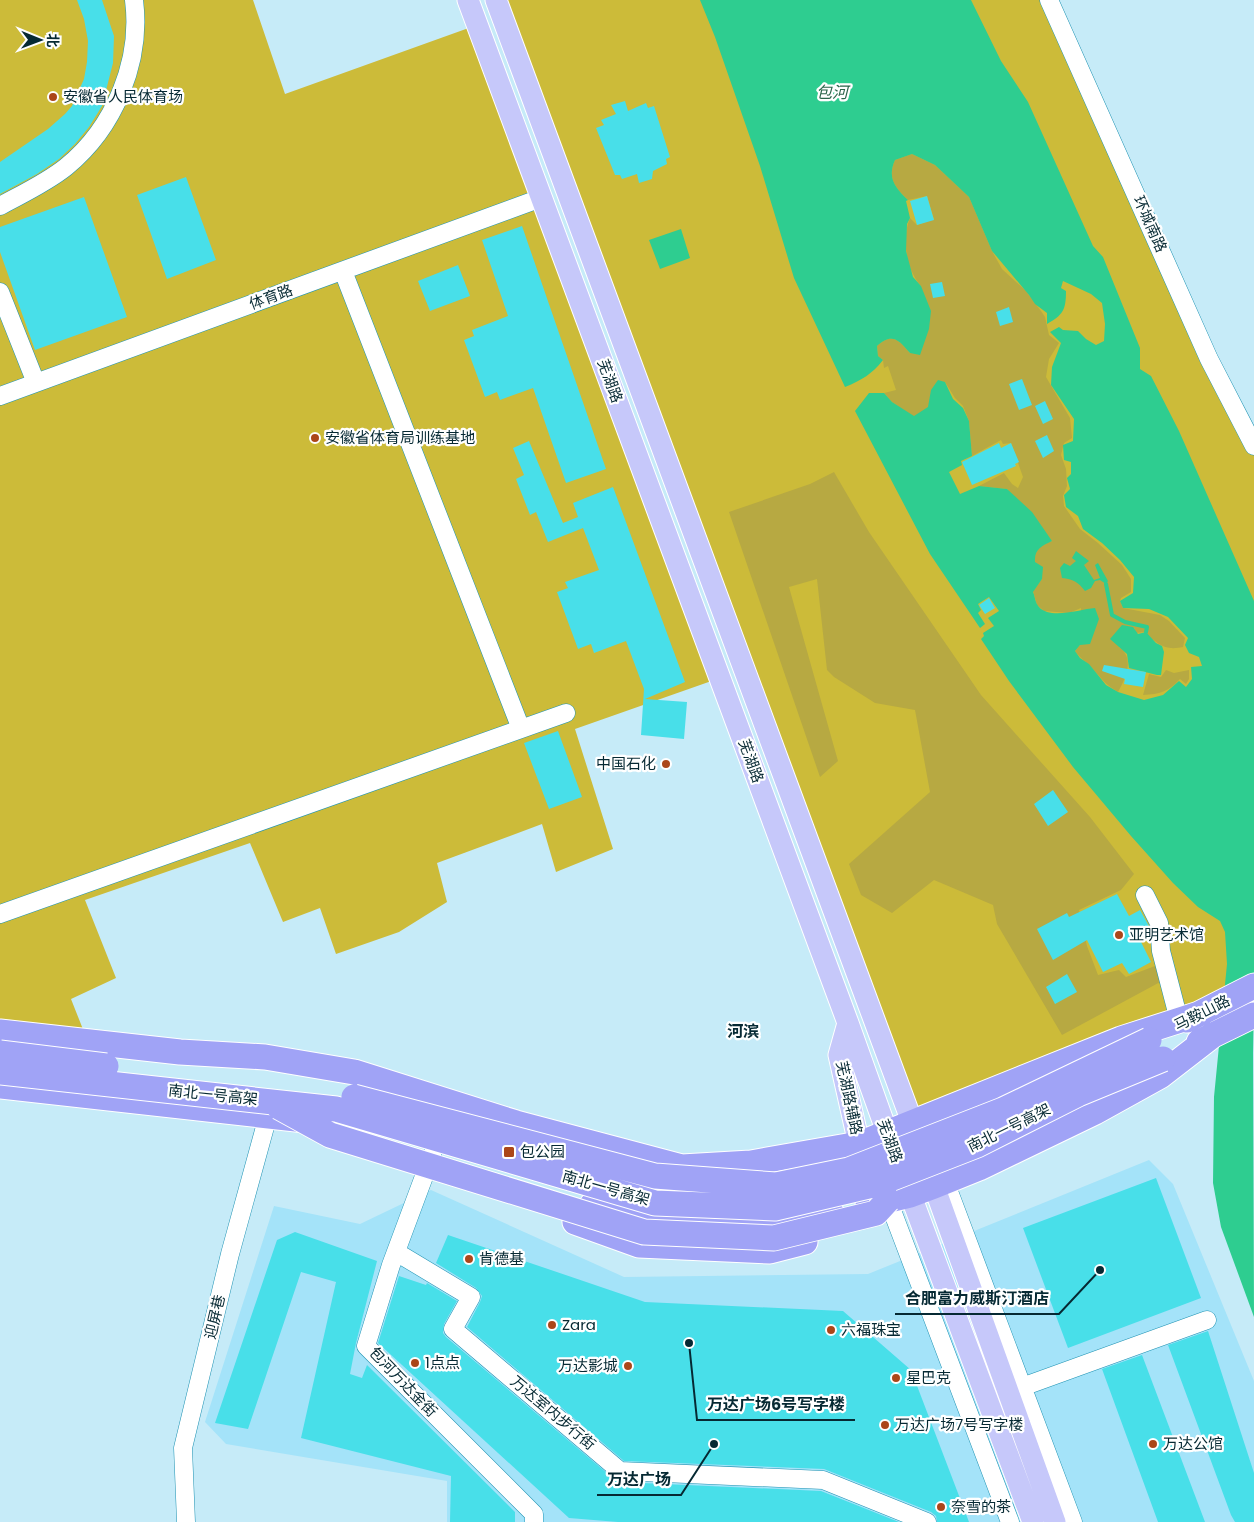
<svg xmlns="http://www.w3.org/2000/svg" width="1254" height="1522" viewBox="0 0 1254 1522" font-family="Poppins,'Noto Sans SC',sans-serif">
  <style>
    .built { fill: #a4e3f9 }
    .green { fill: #ccbb39 }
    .forest { fill: #b7a942 }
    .water { fill: #2ecd90 }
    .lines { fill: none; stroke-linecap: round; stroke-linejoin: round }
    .stream { stroke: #2ecd90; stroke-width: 4 }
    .building { fill: #48dfe9 }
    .minor-casing { stroke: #1f93b3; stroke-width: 19 }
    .major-casing { stroke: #fff; stroke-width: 23 }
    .highway-casing { stroke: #fff; stroke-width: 27 }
    .minor { stroke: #fff; stroke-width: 18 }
    .major { stroke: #c6c8fa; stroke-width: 21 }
    .highway { stroke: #a0a3f6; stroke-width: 25 }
    .highway-bridge-casing { stroke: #fff; stroke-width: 27; stroke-linecap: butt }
    .highway-bridge { stroke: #a0a3f6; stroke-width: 25 }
    .poi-dot { fill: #ab4619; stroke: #fff; stroke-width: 2 }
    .labels { text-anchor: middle; stroke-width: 4.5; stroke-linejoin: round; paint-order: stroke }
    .poi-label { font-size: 15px; fill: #062933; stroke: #fff; text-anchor: start }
    .street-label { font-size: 15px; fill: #062933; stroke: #fff }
    .water-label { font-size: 16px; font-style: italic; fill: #2b644a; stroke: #fff }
    .neighbourhood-label { font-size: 16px; font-weight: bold; fill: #062933; stroke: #fff }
    .leader { fill: none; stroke: #062933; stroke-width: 2 }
    .callout-dot { fill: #062933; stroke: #fff; stroke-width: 2 }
    .callout-label { font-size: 16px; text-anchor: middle; font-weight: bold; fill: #062933; stroke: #fff; stroke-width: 4.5; stroke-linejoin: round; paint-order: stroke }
  </style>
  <rect width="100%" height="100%" fill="#c6ebf8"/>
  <path class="built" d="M1149,1160l24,24 81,197v141h-807v-41l-221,-37 -21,-22 69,-216 86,18 71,-34 193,87 244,-3z"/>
  <path class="green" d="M0,0h253l32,94 192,-69 243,653 -145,51 38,120 -57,23 -14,-48 -105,39 10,39 -48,30 -63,22 -16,-46 -37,14 -33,-79 -165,57 31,78 -45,21 17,43 -88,-10z
    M496,0h553l205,438v548l-341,137z"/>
  <path class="forest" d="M912,154l23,11 34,32 23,54 10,18 24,22 15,20 4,6 4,18 10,8 -10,16 -3,18 24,41 2,20 -8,5 -3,12 5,14 1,17 -4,10 1,10 16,23 18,14 24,22 9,14v13l-10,6 -1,3 3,7 37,7 9,6 16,17 -2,9c-19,4 -25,-3 -39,-15l-8,1 -2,-5 -15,19c16,11 7,31 -1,45 -15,-9 -17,-15 -29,-27 -5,-5 -10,-8 -14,-14l5,-6 1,-37 -12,5 -25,-2 -7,-6 -4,-14 9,-12c-4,-9 -12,-21 -4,-30 3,-4 10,-6 14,-8l-45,-52 -28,-3 25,-13 8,11 6,4 5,-11 -12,-34 -8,1 -2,-4 -29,16 -3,-35 -6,-15 -8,-8 -10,-16 -17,27 -14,8 -22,-15 -8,-9 12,-3 -8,-24 -4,2 -1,-8 -5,-4 -1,-10c15,-14 22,-6 33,7l11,-67c-15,-17 -20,-47 -11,-68l7,7 17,-6 -7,-23 -19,4c-13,-13 -21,-22 -13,-40z
    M834,472l35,60 112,163 109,122 44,57 -13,16 -42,20 8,36 11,29 21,-5 7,7 29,-11 7,15 -100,54 -65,-111 -4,-19 -59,-25 -42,33 -31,-18 -12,-31 81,-72 -15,-82 -40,-7 -41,-26 -7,-7 -10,-91 -28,8 49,174 -18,16 -91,-265 81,-28z
    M1166,670l8,3 15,-3v9l-3,5 -6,-5c-12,13 -20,15 -37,16l6,-21 12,3z"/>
  <path class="water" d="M700,0h271l30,61 27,41 65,144 10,11 37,91v21l11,7 28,55 75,170v395l-1,57 1,264 -33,-90 -8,-44 1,-86 13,-133 -2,-32 -5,-11 -22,-14 -25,-24 -42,-47 -58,-69 -64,-86 -28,-42 3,-3 -1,-3 11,-7 -6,-8 11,-7 -10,-14 -11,7 3,6 -3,3 7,11 -5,4 -50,-74 -75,-143 14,-18h15l8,9 22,14 14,-9 3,-17 7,-10 7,2 8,17 10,9 6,13 3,35 -11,5 1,4 -13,7 11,22 19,-8 28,3 25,23 20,29c-10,5 -18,8 -17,21l8,5 -1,12 -9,13c2,4 2,11 6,15 12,13 41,2 56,1l4,11 -9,25 -10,1 -5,6 5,7 9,6 17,21 12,7 26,8 19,-5 16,-14 7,6 6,-8 -1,-12 11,-1 -3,-9 -10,-4 -4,-8 3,-7 -20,-21 -19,-8 -26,-1 -3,-7 13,-8 1,-16 -14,-17 -18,-17 -19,-14 -5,-13 -12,-9 -2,-12 6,-6 -3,-11 4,-4v-12l-7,-2 -1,-15 10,-4 1,-22 -23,-34 1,-18 9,-24 -11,-11 9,-5 4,3 15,1 8,8 10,6 8,-4 1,-17 -3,-21 -11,-9 -28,-13 -2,7 5,3c0,19 -3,24 -19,33v-11l-12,-9 -6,-9 -37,-44 -23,-54 -34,-32 -23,-11 -17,6c-8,18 0,27 13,40l-2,1 4,17 -3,6 -1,27 7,26 8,9 10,25 -2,18 -9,26 -10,-2c-11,-13 -18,-21 -33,-7l1,10 5,4c-11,14 -21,20 -38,27l-51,-109 -34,-112 -45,-129z
    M681,229l9,29 -30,11 -11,-29z
    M1076,551l13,10 -5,4 10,15 6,-2 -5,-13 3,-2 10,18 -2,3 -6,-4 -5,1 -4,7 -6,3c-7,-9 -12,-12 -23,-13l-2,-10 4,-5 6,3 6,-5 -4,-3z
    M1122,625l11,2 5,7 8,-2 10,11 6,3 2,6 -3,23h-4l-28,-7 -2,-14 -17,-15z"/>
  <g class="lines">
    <path class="stream" d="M1106,584l6,31 13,7 22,5 -1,5"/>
  </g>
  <path class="building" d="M77,0h25l12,36 -1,27 -11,43 -13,21 -14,17 -16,15 -22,15 -37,20v-32l48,-33 17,-15 7,-8 12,-27 3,-17 1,-21 -4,-22z
    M625,101l3,10 18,-8 2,5 6,-2 16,51 -4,2 1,5 -14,7 -1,8 -13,4 -2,-9 -15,5 -2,-4h-5l-19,-47 8,-3 -3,-5 15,-6 -5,-9z
    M186,177l30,83 -49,19 -30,-84z
    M927,196l7,24 -17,5 -7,-24z
    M84,197l43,120 -92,33 -35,-98v-25z
    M522,226l84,243 -40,14 -33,-95 -33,12 -3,-8 -12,5 -21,-57 10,-4 -2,-6 36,-14 -26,-76z
    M458,265l12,31 -40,15 -12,-30z
    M942,282l3,14 -12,2 -3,-14z
    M1009,307l4,15 -13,4 -4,-14z
    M1022,379l10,26 -13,5 -10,-26z
    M1045,401l8,18 -10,5 -8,-18z
    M1047,435l7,16 -11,7 -8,-17z
    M529,441l34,82 15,-6 -5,-14 40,-16 72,195 -40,17 42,3 -3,37 -43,-4 3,-46 -18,-48 -32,12 -3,-9 -13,5 -21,-57 11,-4 -3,-6 34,-12 -16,-42 -35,14 -12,-30 -6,3 -14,-36 8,-4 -11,-27z
    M999,443l2,5 10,-5 8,19 -4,2 1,2 -44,19 -10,-23z
    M989,598l6,10 -10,6 -6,-9z
    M1104,665l42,7 -3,15 -19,-3 1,-5 -23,-8z
    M558,731l24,66 -33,12 -25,-66z
    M1053,790l15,22 -20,14 -14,-22z
    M1117,894l12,22 11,-6 9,16v8l-9,6 11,22 -22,12 -7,-11 -19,9 -16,-32 -34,20 -16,-31 30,-16 2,4z
    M1067,974l10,18 -22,12 -9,-17z
    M1156,1178l45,120 -133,50 -45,-120z
    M295,1232l82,29 -21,82 -6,31 12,4 5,-13 148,147v10h-65l1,-46 -150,-38 35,-156 -35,-10 -53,157 -33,-6 62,-183z
    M448,1235l197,67 198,9 68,59 58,152h-32l-1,-6 -5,-4 -107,-43 -200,-8 -157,-134 13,-25 2,-6 -6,-8 -40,-25z
    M399,1276l27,9 1,-2 30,18 -13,23 -1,9 3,4 168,142 6,3 201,9 78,31h-281l-49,-4 -191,-175z
    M1208,1331l46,142v49h-19l-4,-7 -63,-170z
    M1142,1355l63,167h-47l-56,-153z"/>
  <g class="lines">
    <g class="minor-casing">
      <path id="minor" d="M1049,0l160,359 45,87
        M0,206c22,-12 46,-23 66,-39 48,-39 76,-105 68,-167
        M343,271l178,458
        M0,292l36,91
        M0,396l541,-198
        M1145,895l14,28 2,28 18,69
        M0,914l566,-201
        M432,1155l-41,110 -25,81 168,168v8
        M945,1181l128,341
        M888,1200l122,322
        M396,1252l75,45 -18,32 167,142 203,9 104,42
        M1022,1387l185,-67
        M186,1522l-3,-74 47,-194 38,-138"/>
    </g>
    <g class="major-casing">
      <path id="major" d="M468,0l380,1023 45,126
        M496,0l422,1138
        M848,1023l-9,32 20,89
        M929,1172l126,350
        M905,1180l128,342"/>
    </g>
    <g class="highway-casing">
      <path id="highway" d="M1187,1020l67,-34
        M0,1032l180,20 85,5 89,15 162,51 166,44 69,-4 108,-19 262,-105 81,-26
        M1199,1042l55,-27
        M0,1086l305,34
        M592,1205l57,14 113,8 69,-15
        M868,1205l42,-10 24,-9 45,-18 116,-56 65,-36 53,-41
        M575,1222l64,23 131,6 35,-9"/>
    </g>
    <use href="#minor" class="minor"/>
    <use href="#major" class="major"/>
    <use href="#highway" class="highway"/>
    <g class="highway-bridge-casing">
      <path id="highway-bridge" d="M0,1053l106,13
        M0,1072l336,37 319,94 120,5 102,-24 100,-39 101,-51 85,-35
        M354,1097l301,79 121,9 73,-15 154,-60 146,-70
        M279,1107l51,28 314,97 130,6 102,-25 12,-13"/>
    </g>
    <use href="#highway-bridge" class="highway-bridge"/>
  </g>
  <g class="poi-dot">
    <circle cx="53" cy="97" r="5"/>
    <circle cx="315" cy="438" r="5"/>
    <circle cx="666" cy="764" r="5"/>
    <circle cx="1119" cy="935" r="5"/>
    <rect x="503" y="1146" width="12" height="12" rx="2.5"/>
    <circle cx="469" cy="1259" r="5"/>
    <circle cx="552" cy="1325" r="5"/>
    <circle cx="831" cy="1330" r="5"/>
    <circle cx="415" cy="1363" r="5"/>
    <circle cx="628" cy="1366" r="5"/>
    <circle cx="896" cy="1378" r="5"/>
    <circle cx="885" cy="1425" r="5"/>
    <circle cx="1153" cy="1444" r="5"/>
    <circle cx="941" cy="1507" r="5"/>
  </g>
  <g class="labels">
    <g class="poi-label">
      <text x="63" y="102">安徽省人民体育场</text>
      <text x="325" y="443">安徽省体育局训练基地</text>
      <text x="656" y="769" text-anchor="end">中国石化</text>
      <text x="1129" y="940">亚明艺术馆</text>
      <text x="520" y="1157">包公园</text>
      <text x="479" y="1264">肯德基</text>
      <text x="562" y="1330">Zara</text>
      <text x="841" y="1335">六福珠宝</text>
      <text x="425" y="1368">1点点</text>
      <text x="618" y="1371" text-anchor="end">万达影城</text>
      <text x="906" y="1383">星巴克</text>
      <text x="895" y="1430">万达广场7号写字楼</text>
      <text x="1163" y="1449">万达公馆</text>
      <text x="951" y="1512">奈雪的茶</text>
    </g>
    <g class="street-label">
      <text transform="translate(1150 224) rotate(66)" y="5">环城南路</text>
      <text transform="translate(271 297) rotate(-20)" y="5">体育路</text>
      <text transform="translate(610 381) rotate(70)" y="5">芜湖路</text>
      <text transform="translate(751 761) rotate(70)" y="5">芜湖路</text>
      <text transform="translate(1202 1013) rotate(-27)" y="5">马鞍山路</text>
      <text transform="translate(213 1095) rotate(6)" y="5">南北一号高架</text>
      <text transform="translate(849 1098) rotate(78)" y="5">芜湖路辅路</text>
      <text transform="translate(1009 1128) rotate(-26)" y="5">南北一号高架</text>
      <text transform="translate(890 1141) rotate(70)" y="5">芜湖路</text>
      <text transform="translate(606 1188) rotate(16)" y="5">南北一号高架</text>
      <text transform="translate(215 1317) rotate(-77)" y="5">迎屏巷</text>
      <text transform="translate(403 1382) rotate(46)" y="5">包河万达金街</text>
      <text transform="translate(553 1413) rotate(40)" y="5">万达室内步行街</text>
    </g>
    <g class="water-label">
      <text x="832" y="98">包河</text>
    </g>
    <g class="neighbourhood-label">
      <text x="743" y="1037">河滨</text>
    </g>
  </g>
  <path class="leader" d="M1100 1270L1059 1314H895M689 1343L697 1420H855M714 1444L681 1495H597"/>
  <g class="callout-dot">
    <circle cx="1100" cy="1270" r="5"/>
    <circle cx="689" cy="1343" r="5"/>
    <circle cx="714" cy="1444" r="5"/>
  </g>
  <g class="callout-label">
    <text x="977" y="1304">合肥富力威斯汀酒店</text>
    <text x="776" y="1410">万达广场6号写字楼</text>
    <text x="639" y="1485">万达广场</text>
  </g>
  <g transform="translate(40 40) rotate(91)" stroke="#ffffff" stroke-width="4" paint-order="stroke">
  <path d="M0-4L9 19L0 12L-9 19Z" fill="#062933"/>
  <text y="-8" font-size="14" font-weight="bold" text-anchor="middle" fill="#062933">北</text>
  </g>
</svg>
